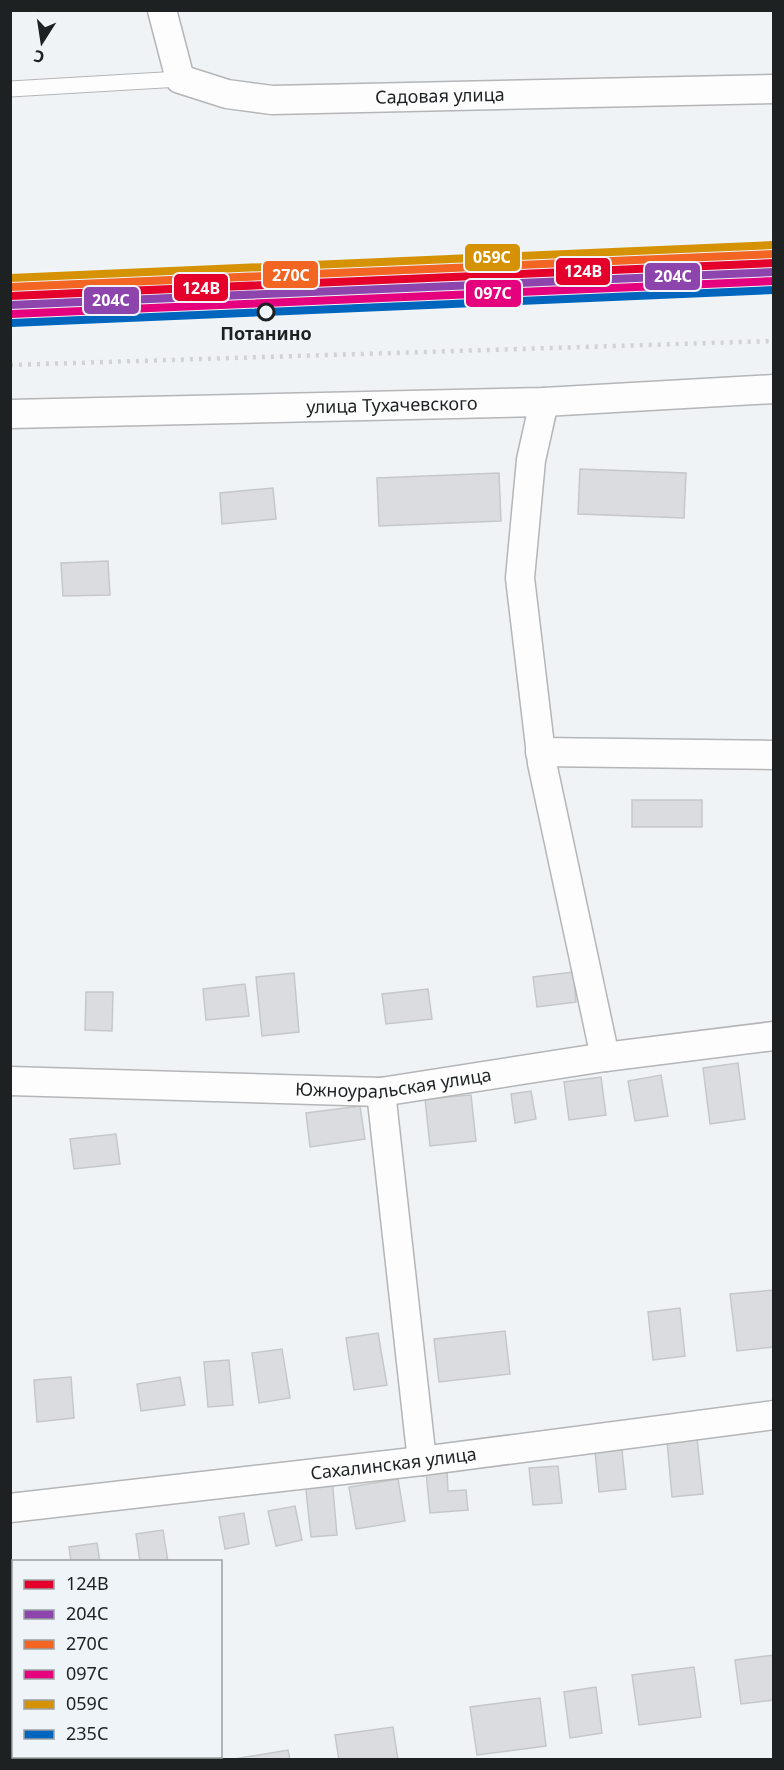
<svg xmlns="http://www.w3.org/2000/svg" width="784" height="1770" viewBox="0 0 784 1770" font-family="'Noto Sans',sans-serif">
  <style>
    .building { fill: #dadcdf; stroke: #c5c8c9; stroke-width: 1.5 }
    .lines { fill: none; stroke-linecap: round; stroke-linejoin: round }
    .lane-casing { stroke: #b4b5b7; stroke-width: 17 }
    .street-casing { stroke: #b4b5b7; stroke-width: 31 }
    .lane { stroke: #fdfdfe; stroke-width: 15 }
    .street { stroke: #fdfdfe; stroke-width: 28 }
    .rail { stroke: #d1d2d2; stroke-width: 4.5; stroke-dasharray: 3 6; stroke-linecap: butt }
    .rail-1-casing { stroke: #eef4f8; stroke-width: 12 }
    .rail-2-casing { stroke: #eef4f8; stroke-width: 12 }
    .rail-3-casing { stroke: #eef4f8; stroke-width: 12 }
    .rail-4-casing { stroke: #eef4f8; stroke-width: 12 }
    .rail-5-casing { stroke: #eef4f8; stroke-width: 12 }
    .rail-6-casing { stroke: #eef4f8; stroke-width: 12 }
    .rail-1 { stroke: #e4002b; stroke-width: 8 }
    .rail-2 { stroke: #8e44ad; stroke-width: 8 }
    .rail-3 { stroke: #f26522; stroke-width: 8 }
    .rail-4 { stroke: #e5007d; stroke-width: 8 }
    .rail-5 { stroke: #d69205; stroke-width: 8 }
    .rail-6 { stroke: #0065bd; stroke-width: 8 }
    .stop-dot { fill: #eef4f8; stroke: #1e2122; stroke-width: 3 }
    .labels { text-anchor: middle; stroke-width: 5; stroke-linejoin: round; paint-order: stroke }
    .street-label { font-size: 18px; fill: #1e2122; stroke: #eef4f8 }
    .stop-label { font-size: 18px; font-weight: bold; fill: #1e2122; stroke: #eef4f8 }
    .line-badge { stroke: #eef4f8; stroke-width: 2 }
    .badge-label { font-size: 16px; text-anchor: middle; font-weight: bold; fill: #fff }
  </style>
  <rect width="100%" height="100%" fill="#f0f3f6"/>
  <path class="building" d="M580,469l106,4 -2,45 -106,-4z
    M499,473l2,48 -122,5 -2,-48z
    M273,488l3,31 -54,5 -2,-31z
    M108,561l2,34 -47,1 -2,-33z
    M632,800h70v27h-70z
    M573,972l3,30 -39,5 -4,-30z
    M294,973l5,59 -37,4 -6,-59z
    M245,984l4,32 -43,4 -3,-31z
    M428,989l4,30 -46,5 -4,-30z
    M86,992h27l-1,39 -27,-1z
    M738,1063l7,56 -35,5 -7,-56z
    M661,1075l7,41 -33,5 -7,-40z
    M601,1077l5,38 -37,5 -5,-38z
    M531,1091l5,28 -21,4 -4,-29z
    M471,1095l5,46 -46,5 -5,-47z
    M360,1106l5,33 -55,8 -4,-34z
    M116,1134l4,30 -46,5 -4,-30z
    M774,1290v57l-37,4 -7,-57z
    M680,1308l5,48 -32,4 -5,-48z
    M505,1331l5,43 -71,8 -5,-43z
    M378,1333l9,52 -33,5 -8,-52z
    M282,1349l8,49 -31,5 -7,-50z
    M229,1360l4,45 -25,2 -4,-45z
    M71,1377l3,41 -37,4 -3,-42z
    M180,1377l5,28 -44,6 -4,-27z
    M697,1438l6,56 -31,3 -5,-56z
    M622,1450l4,39 -27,3 -4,-40z
    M558,1466l4,37 -29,2 -4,-37z
    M447,1470l1,21 18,-1 2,20 -38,3 -4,-41z
    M332,1478l5,57 -26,2 -6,-56z
    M398,1479l7,42 -49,8 -7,-42z
    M295,1506l7,34 -26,6 -8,-35z
    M244,1513l5,31 -24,5 -6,-32z
    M163,1530l5,32h-28l-4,-28z
    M97,1543l3,19h-29l-2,-15z
    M14,1578v59h-4v-58z
    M774,1655v45l-33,4 -6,-44z
    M694,1667l7,50 -62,8 -7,-50z
    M596,1687l6,46 -32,5 -6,-46z
    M540,1698l6,48 -69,9 -7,-48z
    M393,1727l5,33h-59l-4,-25z
    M288,1750l2,10h-62z"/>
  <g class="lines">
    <g class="lane-casing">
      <path id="lane" d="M10,89l170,-10"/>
    </g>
    <g class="street-casing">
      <g id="street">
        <path id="s1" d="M162,10l18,69 47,15 45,6 502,-11"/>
        <path d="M544,402l-13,58 -11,118 22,185 63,294"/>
        <path id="s2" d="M10,414l534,-12 230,-13"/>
        <path d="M540,752l234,3"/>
        <path id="s3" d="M10,1081l371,11 224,-35 169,-21"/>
        <path d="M381,1092l41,369"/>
        <path id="s4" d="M10,1508l412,-47 352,-46"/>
      </g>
    </g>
    <use href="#lane" class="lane"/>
    <use href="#street" class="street"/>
    <path class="rail" d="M10,365l764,-24"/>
    <g class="rail-1-casing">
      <path id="rail-1" d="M10,296l764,-33"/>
    </g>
    <g class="rail-2-casing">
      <path id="rail-2" d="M10,305l764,-33"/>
    </g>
    <g class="rail-3-casing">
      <path id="rail-3" d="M10,287l764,-33"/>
    </g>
    <g class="rail-4-casing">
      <path id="rail-4" d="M11,314l763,-33"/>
    </g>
    <g class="rail-5-casing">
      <path id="rail-5" d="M10,278l763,-33"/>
    </g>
    <g class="rail-6-casing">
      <path id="rail-6" d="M11,323l763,-33"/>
    </g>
    <use href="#rail-1" class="rail-1"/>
    <use href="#rail-2" class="rail-2"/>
    <use href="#rail-3" class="rail-3"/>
    <use href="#rail-4" class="rail-4"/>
    <use href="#rail-5" class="rail-5"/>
    <use href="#rail-6" class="rail-6"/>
  </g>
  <circle class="stop-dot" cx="266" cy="312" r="8"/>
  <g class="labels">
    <g class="street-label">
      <text dy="6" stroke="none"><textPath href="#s1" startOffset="334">Садовая улица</textPath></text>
      <text dy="6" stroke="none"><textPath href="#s2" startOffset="382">улица Тухачевского</textPath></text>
      <text dy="6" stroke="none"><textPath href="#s3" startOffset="384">Южноуральская улица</textPath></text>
      <text dy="6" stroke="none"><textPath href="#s4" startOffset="386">Сахалинская улица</textPath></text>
    </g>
    <g class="stop-label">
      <text x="266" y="340">Потанино</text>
    </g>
  </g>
  <g class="line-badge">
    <rect x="464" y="243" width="57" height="29" rx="6" fill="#d69205"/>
    <rect x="555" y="257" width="56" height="29" rx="6" fill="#e4002b"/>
    <rect x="262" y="260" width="57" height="29" rx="6" fill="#f26522"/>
    <rect x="644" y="262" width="57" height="29" rx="6" fill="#8e44ad"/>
    <rect x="173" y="273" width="56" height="29" rx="6" fill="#e4002b"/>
    <rect x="465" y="279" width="57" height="29" rx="6" fill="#e5007d"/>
    <rect x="83" y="286" width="57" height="29" rx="6" fill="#8e44ad"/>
  </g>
  <g class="badge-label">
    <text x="492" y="263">059С</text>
    <text x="583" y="277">124В</text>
    <text x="291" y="281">270С</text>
    <text x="673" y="282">204С</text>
    <text x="201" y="294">124В</text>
    <text x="493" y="299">097С</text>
    <text x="111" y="306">204С</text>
  </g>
  <rect width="784" height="1770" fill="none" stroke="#1e2122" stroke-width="24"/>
  <rect x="12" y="1560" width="210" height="198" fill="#eef4f8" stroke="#9ba0a2" stroke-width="1.5"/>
  <rect x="24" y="1580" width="30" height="9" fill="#e4002b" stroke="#9ba0a2" stroke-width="1.5"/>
  <text x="66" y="1590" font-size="18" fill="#1e2122">124В</text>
  <rect x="24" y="1610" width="30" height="9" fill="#8e44ad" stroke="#9ba0a2" stroke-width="1.5"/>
  <text x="66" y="1620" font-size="18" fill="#1e2122">204С</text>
  <rect x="24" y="1640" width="30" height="9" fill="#f26522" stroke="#9ba0a2" stroke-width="1.5"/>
  <text x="66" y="1650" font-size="18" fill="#1e2122">270С</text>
  <rect x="24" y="1670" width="30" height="9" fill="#e5007d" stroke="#9ba0a2" stroke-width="1.5"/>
  <text x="66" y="1680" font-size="18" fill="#1e2122">097С</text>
  <rect x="24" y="1700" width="30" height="9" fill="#d69205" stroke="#9ba0a2" stroke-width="1.5"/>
  <text x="66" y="1710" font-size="18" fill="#1e2122">059С</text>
  <rect x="24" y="1730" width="30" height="9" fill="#0065bd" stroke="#9ba0a2" stroke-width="1.5"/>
  <text x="66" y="1740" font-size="18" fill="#1e2122">235С</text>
  <g transform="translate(42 42) rotate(192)" stroke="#eef4f8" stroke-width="4.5" paint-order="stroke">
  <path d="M0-4.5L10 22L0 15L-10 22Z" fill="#1e2122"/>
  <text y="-9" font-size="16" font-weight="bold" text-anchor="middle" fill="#1e2122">С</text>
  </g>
</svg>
